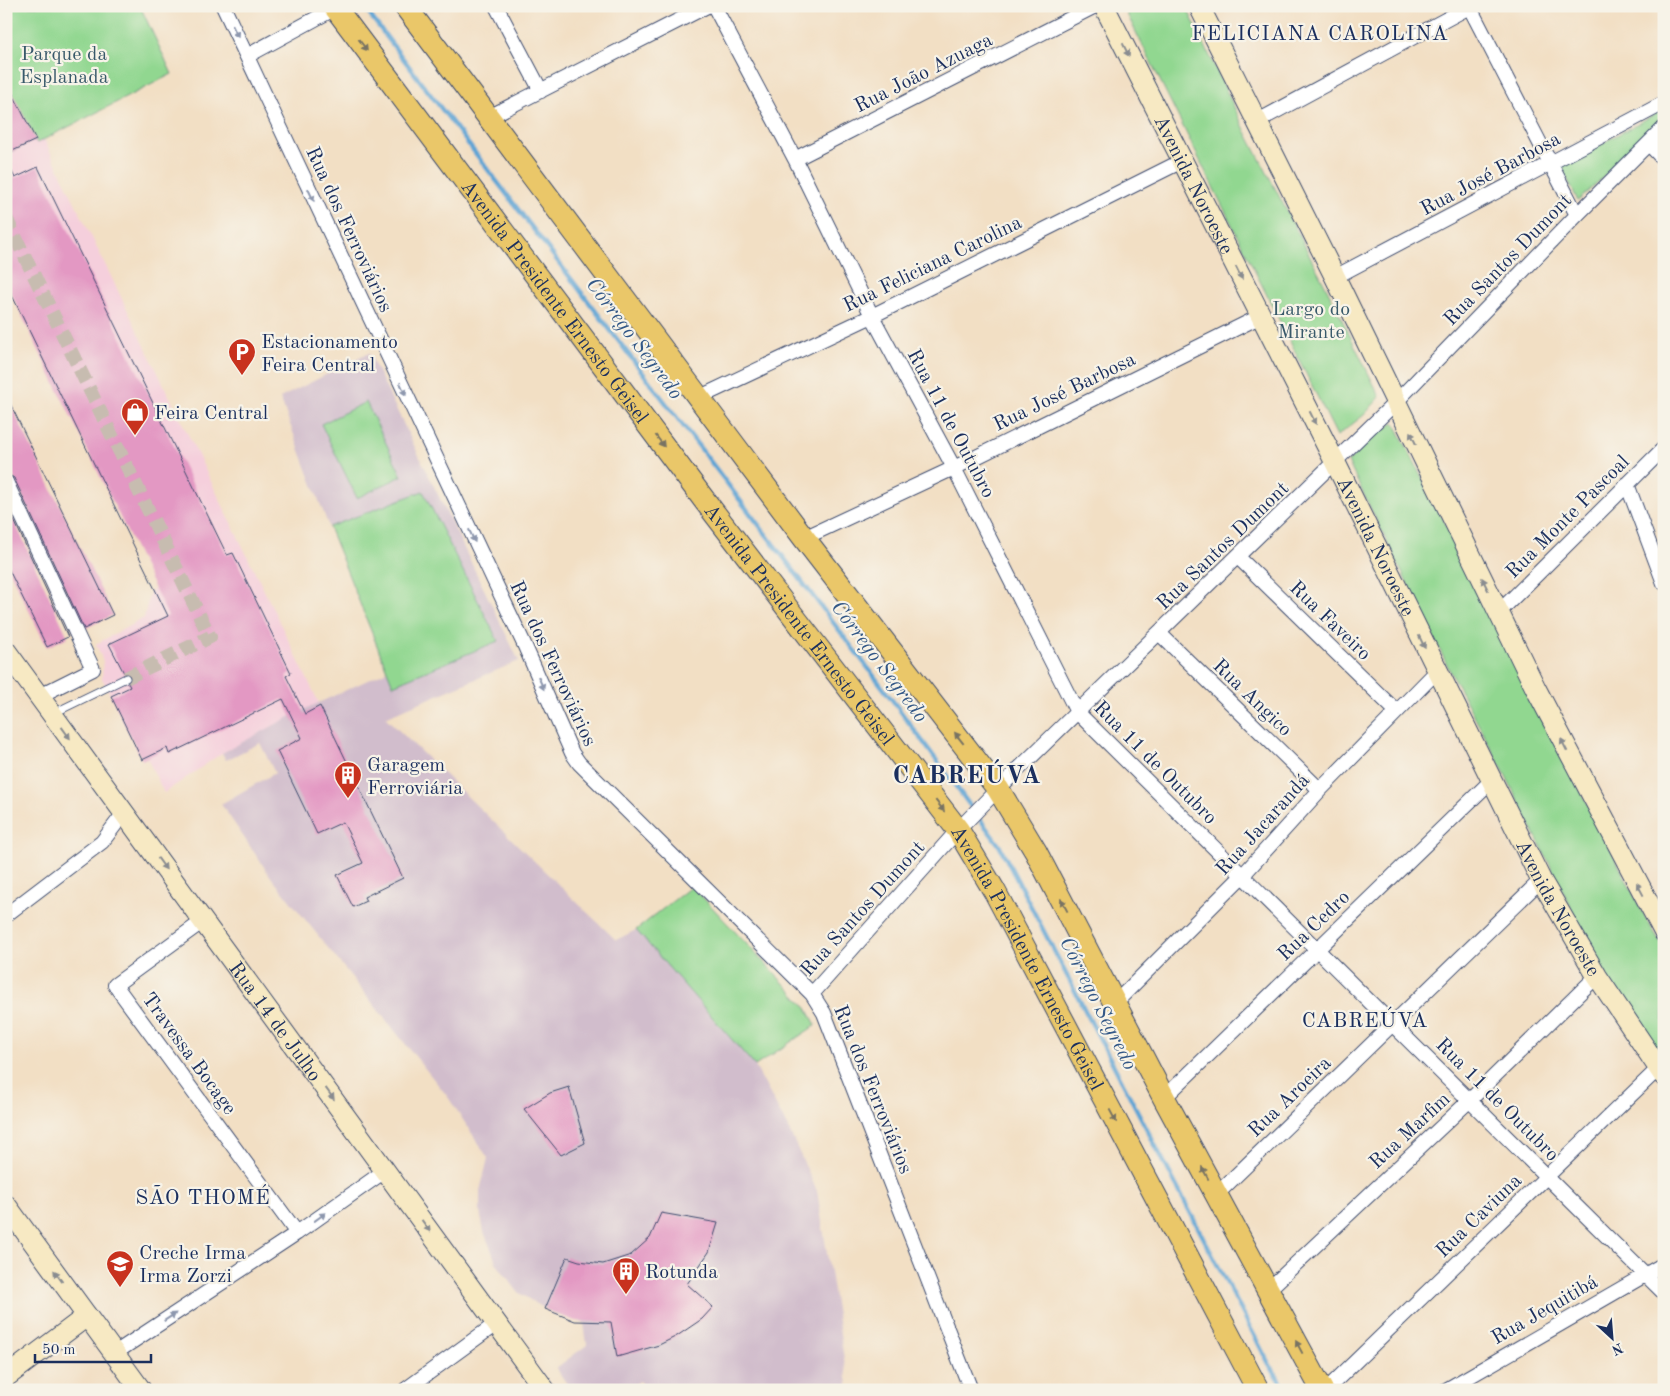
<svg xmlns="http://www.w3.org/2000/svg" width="1670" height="1396" viewBox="0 0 1670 1396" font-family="'Old Standard TT',serif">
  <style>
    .built { fill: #f5cfdc }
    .industrial { fill: #d1bdcc }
    .green { fill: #91d790; stroke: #568377 }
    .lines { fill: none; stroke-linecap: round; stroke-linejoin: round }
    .stream { stroke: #5fa4d4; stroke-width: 4.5 }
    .building { fill: #e398c3 }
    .street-tunnel { stroke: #c7bcb0; stroke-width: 14; stroke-dasharray: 14 7; stroke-linecap: butt }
    .lane-casing { stroke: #3b496d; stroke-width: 9 }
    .street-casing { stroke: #3b496d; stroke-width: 16 }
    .secondary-casing { stroke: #3b496d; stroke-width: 22 }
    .primary-casing { stroke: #3b496d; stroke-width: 24 }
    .lane { stroke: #fff; stroke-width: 7 }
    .street { stroke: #fff; stroke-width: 14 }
    .secondary { stroke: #f7e9c3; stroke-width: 20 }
    .primary { stroke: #eac769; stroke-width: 22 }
    .oneway { fill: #8d97ae }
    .oneway2 { fill: #787363 }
    .oneway3 { fill: #898c90 }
    .labels { text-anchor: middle; stroke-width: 4.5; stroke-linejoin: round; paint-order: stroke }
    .park-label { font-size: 20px; fill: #38596a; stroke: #f7f3e8 }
    .street-label { font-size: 20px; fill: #1b2f5e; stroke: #f7f3e8 }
    .poi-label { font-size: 20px; fill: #1b2f5e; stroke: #f7f3e8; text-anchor: start }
    .neighbourhood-label { font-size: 21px; letter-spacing: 1px; fill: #1b2f5e; stroke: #f7f3e8 }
    .water-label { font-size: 21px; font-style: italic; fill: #335887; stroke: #f7f3e8 }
    .district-label { font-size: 25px; font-weight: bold; letter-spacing: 1px; fill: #1b2f5e; stroke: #f7f3e8 }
  </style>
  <rect width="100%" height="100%" fill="#f7f3e8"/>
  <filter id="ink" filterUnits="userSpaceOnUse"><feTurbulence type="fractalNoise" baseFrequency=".02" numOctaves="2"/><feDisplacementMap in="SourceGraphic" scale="10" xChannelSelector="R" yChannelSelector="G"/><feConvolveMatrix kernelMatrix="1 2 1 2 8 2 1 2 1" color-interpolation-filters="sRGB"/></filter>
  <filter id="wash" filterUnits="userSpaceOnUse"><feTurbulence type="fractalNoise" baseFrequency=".0096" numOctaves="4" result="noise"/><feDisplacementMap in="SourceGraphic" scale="20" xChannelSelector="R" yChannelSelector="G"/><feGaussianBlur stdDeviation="1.12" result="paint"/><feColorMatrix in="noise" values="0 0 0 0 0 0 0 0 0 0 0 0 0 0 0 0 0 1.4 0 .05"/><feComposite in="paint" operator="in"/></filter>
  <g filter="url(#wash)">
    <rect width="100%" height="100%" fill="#f2dfc4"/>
    <path class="built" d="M44,139l275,564 -97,50 -58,40 -17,-35 -5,2 -40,-82 1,-17 -7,-17 48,-26 6,-26 5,-3 -149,-306v-129l30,-14 1,3z"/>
    <path class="industrial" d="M369,353l150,308 -134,56 231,223 20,-10 56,-44 115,122 9,17 -61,41 32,60 30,65 32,199h-202l-7,-9 -13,9h-56l-15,-22 31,-23 -3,-22 -30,-9 -22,-13 -14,-9 -21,-28 -13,-32 -4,-20v-21l8,-33 -40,-61 -177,-220 -50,-73 54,-31 -15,-30 -34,17 -4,-7 77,-41 88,-41 -58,-144 -49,-129z"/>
    <path class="green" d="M6,6h134l32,68 -135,69 -2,-3 -29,14z
      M1123,6h63l60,126 79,153 55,112 -16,18 -27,21z
      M1664,109v10l-86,82 -17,-35z
      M366,402l36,74 -45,22 -36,-74z
      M1394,422l252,497 18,29v116l-57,-84 -101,-204 -53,-99 -105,-215 14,-15z
      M423,491l75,150 -105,44 -64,-158z
      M692,886l115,122 9,17 -61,41 -119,-136z"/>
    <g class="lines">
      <path class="stream" d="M363,6l524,687 112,152 269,517 17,28"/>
    </g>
    <g id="blocks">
      <path class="building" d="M6,80l30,60 -30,14z
        M6,160l9,18 23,-11 189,388 6,-2 58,120 -5,3 19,38 15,-8 83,172 -39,19 2,4 -13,6 -16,-32 26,-12 -20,-41 -26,12 -40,-83 25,-13 -19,-39 -114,55 -2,-6 -25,12 -31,-64 19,-9 -2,-4 3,-5 -2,-5h-5l-15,-29 59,-28 -162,-333z
        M6,395l107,220 -29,14 -70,-151 -8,-5z
        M6,503l62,134 -21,10 -41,-83z
        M569,1087l16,56 -24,12 -37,-46 26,-16z
        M661,1213l57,10 -9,29 -22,32 26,23 -11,12 -25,17 -18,9 -42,12 -6,-35 -36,-1 -30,-12 22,-52 12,4 24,3 28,-9 19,-17z"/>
    </g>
  </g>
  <g filter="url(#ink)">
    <use href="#blocks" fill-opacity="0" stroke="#3b496d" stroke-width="1"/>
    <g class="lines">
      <path class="street-tunnel" d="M6,218l204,419 -84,41"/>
      <g class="lane-casing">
        <path id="lane" d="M54,713l72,-35"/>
      </g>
      <g class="street-casing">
        <path id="street" d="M223,6l301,638 48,109 7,10 233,231 12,19 147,377
          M496,6l45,85
          M714,6l81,153 77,157 82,152 123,244 587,581
          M1469,6l108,209
          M247,56l92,-50
          M487,118l220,-112
          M1256,122l215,-116
          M1649,144l15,16
          M795,159l300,-153
          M1335,277l329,-174
          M698,398l174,-82 310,-155
          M6,482l87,187 -54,27
          M1627,484l37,99
          M804,538l150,-70 307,-152
          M1238,557l158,154
          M1499,612l165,-164
          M1159,633l161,157
          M6,915l96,-73 22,-29
          M203,921l-88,64 182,248
          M812,994l146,-164 38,-39 399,-388 182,-188 87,-87
          M1115,1003l127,-127 78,-86 116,-118
          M1164,1098l327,-317
          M1216,1195l325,-315
          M1268,1290l202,-190 127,-124
          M115,1353l182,-120 89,-63
          M405,1390l92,-67
          M1326,1390l332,-321
          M1446,1390l218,-126"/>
      </g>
      <g class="secondary-casing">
        <g id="secondary">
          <path id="s1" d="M1104,6l231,456 206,418 56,96 67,100"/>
          <path d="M1199,6l136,271 201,412 128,243"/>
          <path id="s2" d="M6,651l539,739"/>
          <path d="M6,1205l135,185"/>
          <path d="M6,1377l81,-61"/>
        </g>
      </g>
      <g class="primary-casing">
        <g id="primary">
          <path id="s3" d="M334,6l371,495 253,329 37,62 263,498"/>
          <path d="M405,6l399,532 194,251 38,63 128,246 158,292"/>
        </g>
      </g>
      <use href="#lane" class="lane"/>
      <use href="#street" class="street"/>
      <use href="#secondary" class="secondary"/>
      <use href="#primary" class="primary"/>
    </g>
    <defs><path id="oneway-solid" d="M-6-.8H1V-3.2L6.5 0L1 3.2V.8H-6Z" transform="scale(1.25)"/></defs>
    <g class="oneway">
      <use href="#oneway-solid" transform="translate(235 31) rotate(64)"/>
      <use href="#oneway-solid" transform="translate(311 195) rotate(65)"/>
      <use href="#oneway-solid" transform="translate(403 389) rotate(65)"/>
      <use href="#oneway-solid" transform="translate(472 536) rotate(65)"/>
      <use href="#oneway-solid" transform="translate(541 683) rotate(66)"/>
      <use href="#oneway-solid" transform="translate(320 1217) rotate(-36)"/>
      <use href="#oneway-solid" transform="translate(170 1317) rotate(-33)"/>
    </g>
    <g class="oneway2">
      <use href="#oneway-solid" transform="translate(363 45) rotate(53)"/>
      <use href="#oneway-solid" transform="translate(660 441) rotate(53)"/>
      <use href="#oneway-solid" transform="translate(959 738) rotate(-128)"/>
      <use href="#oneway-solid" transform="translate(940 806) rotate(52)"/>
      <use href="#oneway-solid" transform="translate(1064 905) rotate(-118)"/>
      <use href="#oneway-solid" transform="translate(1113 1116) rotate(62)"/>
      <use href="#oneway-solid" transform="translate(1205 1173) rotate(-118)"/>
      <use href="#oneway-solid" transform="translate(1299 1347) rotate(-118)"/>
    </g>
    <g class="oneway3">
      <use href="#oneway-solid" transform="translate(1126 50) rotate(63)"/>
      <use href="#oneway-solid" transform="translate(1239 273) rotate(63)"/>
      <use href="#oneway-solid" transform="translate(1313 418) rotate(63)"/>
      <use href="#oneway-solid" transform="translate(1413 438) rotate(-116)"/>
      <use href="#oneway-solid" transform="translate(1485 584) rotate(-116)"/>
      <use href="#oneway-solid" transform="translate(1422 642) rotate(64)"/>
      <use href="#oneway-solid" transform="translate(66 733) rotate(54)"/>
      <use href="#oneway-solid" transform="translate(1564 745) rotate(-117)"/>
      <use href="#oneway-solid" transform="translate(162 864) rotate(54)"/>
      <use href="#oneway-solid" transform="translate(1640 889) rotate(-118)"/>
      <use href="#oneway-solid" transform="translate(330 1094) rotate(54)"/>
      <use href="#oneway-solid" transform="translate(426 1226) rotate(54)"/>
      <use href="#oneway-solid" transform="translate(58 1276) rotate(-126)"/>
    </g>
  </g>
  <defs>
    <g id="parking-pin" transform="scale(1.4375)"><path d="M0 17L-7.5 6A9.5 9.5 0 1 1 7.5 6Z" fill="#c8321e" stroke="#f7f3e8"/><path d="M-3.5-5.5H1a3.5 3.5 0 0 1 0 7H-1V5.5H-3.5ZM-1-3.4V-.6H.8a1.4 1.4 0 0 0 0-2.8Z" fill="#fff"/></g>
    <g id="shop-pin" transform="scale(1.4375)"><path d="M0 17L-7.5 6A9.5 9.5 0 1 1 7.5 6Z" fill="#c8321e" stroke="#f7f3e8"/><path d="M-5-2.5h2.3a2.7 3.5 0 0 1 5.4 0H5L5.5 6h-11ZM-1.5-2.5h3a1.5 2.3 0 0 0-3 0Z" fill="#fff"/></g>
    <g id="building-pin" transform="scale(1.4375)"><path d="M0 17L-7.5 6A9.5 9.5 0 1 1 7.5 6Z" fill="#c8321e" stroke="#f7f3e8"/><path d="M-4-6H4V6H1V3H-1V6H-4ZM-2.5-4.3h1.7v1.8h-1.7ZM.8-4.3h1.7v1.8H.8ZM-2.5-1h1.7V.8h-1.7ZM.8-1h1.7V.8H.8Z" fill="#fff"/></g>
    <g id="school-pin" transform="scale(1.4375)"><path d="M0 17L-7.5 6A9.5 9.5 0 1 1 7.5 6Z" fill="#c8321e" stroke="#f7f3e8"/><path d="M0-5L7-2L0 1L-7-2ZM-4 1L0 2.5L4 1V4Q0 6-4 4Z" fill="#fff"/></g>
  </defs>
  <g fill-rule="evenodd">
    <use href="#parking-pin" x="242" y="352"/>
    <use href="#shop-pin" x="135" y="412"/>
    <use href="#building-pin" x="348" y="775"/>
    <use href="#school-pin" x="120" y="1264"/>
    <use href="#building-pin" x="626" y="1271"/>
  </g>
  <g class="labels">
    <g class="park-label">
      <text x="64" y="60">Parque da<tspan x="64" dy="23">Esplanada</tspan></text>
      <text x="1311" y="315">Largo do<tspan x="1311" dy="23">Mirante</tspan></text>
    </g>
    <g class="street-label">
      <text transform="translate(923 72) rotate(-27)" y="7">Rua João Azuaga</text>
      <text transform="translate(1490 173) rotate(-28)" y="7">Rua José Barbosa</text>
      <text dy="7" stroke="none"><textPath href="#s1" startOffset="200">Avenida Noroeste</textPath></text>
      <text transform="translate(350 229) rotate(65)" y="7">Rua dos Ferroviários</text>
      <text transform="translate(1507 259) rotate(-46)" y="7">Rua Santos Dumont</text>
      <text transform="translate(932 263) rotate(-26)" y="7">Rua Feliciana Carolina</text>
      <text dy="7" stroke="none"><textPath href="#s3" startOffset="369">Avenida Presidente Ernesto Geisel</textPath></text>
      <text transform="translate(1064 391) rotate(-26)" y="7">Rua José Barbosa</text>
      <text transform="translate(952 423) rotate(62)" y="7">Rua 11 de Outubro</text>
      <text transform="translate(1567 516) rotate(-45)" y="7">Rua Monte Pascoal</text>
      <text transform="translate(1222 545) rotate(-44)" y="7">Rua Santos Dumont</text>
      <text dy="7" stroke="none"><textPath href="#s1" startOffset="605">Avenida Noroeste</textPath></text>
      <text transform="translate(1331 620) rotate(44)" y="7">Rua Faveiro</text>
      <text dy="7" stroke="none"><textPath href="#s3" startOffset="774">Avenida Presidente Ernesto Geisel</textPath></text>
      <text transform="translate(554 663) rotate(65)" y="7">Rua dos Ferroviários</text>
      <text transform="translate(1253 697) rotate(44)" y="7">Rua Angico</text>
      <text transform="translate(1156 762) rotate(45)" y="7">Rua 11 de Outubro</text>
      <text transform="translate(1262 824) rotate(-48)" y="7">Rua Jacarandá</text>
      <text dy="7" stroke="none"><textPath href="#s1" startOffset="1010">Avenida Noroeste</textPath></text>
      <text transform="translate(862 908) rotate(-48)" y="7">Rua Santos Dumont</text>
      <text transform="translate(1313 925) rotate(-44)" y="7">Rua Cedro</text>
      <text dy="7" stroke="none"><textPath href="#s3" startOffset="1179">Avenida Presidente Ernesto Geisel</textPath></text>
      <text dy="7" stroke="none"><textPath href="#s2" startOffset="458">Rua 14 de Julho</textPath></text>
      <text transform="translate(190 1053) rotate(54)" y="7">Travessa Bocage</text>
      <text transform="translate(874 1089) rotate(68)" y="7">Rua dos Ferroviários</text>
      <text transform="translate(1289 1096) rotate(-44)" y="7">Rua Aroeira</text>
      <text transform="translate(1498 1099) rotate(45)" y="7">Rua 11 de Outubro</text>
      <text transform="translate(1409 1130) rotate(-43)" y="7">Rua Marfim</text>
      <text transform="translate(1478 1215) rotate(-44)" y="7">Rua Caviuna</text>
      <text transform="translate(1544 1309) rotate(-30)" y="7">Rua Jequitibá</text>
    </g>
    <g class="poi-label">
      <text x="261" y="348">Estacionamento<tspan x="261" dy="23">Feira Central</tspan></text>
      <text x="154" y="419">Feira Central</text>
      <text x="367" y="771">Garagem<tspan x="367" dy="23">Ferroviária</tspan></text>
      <text x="139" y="1259">Creche Irma<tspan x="139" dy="23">Irma Zorzi</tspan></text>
      <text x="645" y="1278">Rotunda</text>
    </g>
    <g class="neighbourhood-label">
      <text x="1320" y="40">FELICIANA CAROLINA</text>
      <text x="1365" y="1027">CABREÚVA</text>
      <text x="203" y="1204">SÃO THOMÉ</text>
    </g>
    <g class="water-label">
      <text transform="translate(635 338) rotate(53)" y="7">Córrego Segredo</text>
      <text transform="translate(880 661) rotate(53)" y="7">Córrego Segredo</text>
      <text transform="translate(1099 1003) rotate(63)" y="7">Córrego Segredo</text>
    </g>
    <g class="district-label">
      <text x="967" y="783">CABREÚVA</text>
    </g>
  </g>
  <rect width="1670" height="1396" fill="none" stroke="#f7f3e8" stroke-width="25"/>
  <g transform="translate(1612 1338) rotate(154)" stroke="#f7f3e8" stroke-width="4" paint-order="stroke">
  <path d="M0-4L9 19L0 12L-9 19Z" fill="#1b2f5e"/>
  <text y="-8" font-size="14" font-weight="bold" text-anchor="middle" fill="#1b2f5e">N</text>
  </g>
  <path d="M35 1354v8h116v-8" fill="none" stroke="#1b2f5e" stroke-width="2.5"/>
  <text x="42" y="1354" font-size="15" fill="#1b2f5e" stroke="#f7f3e8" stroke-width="4" paint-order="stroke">50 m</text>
</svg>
